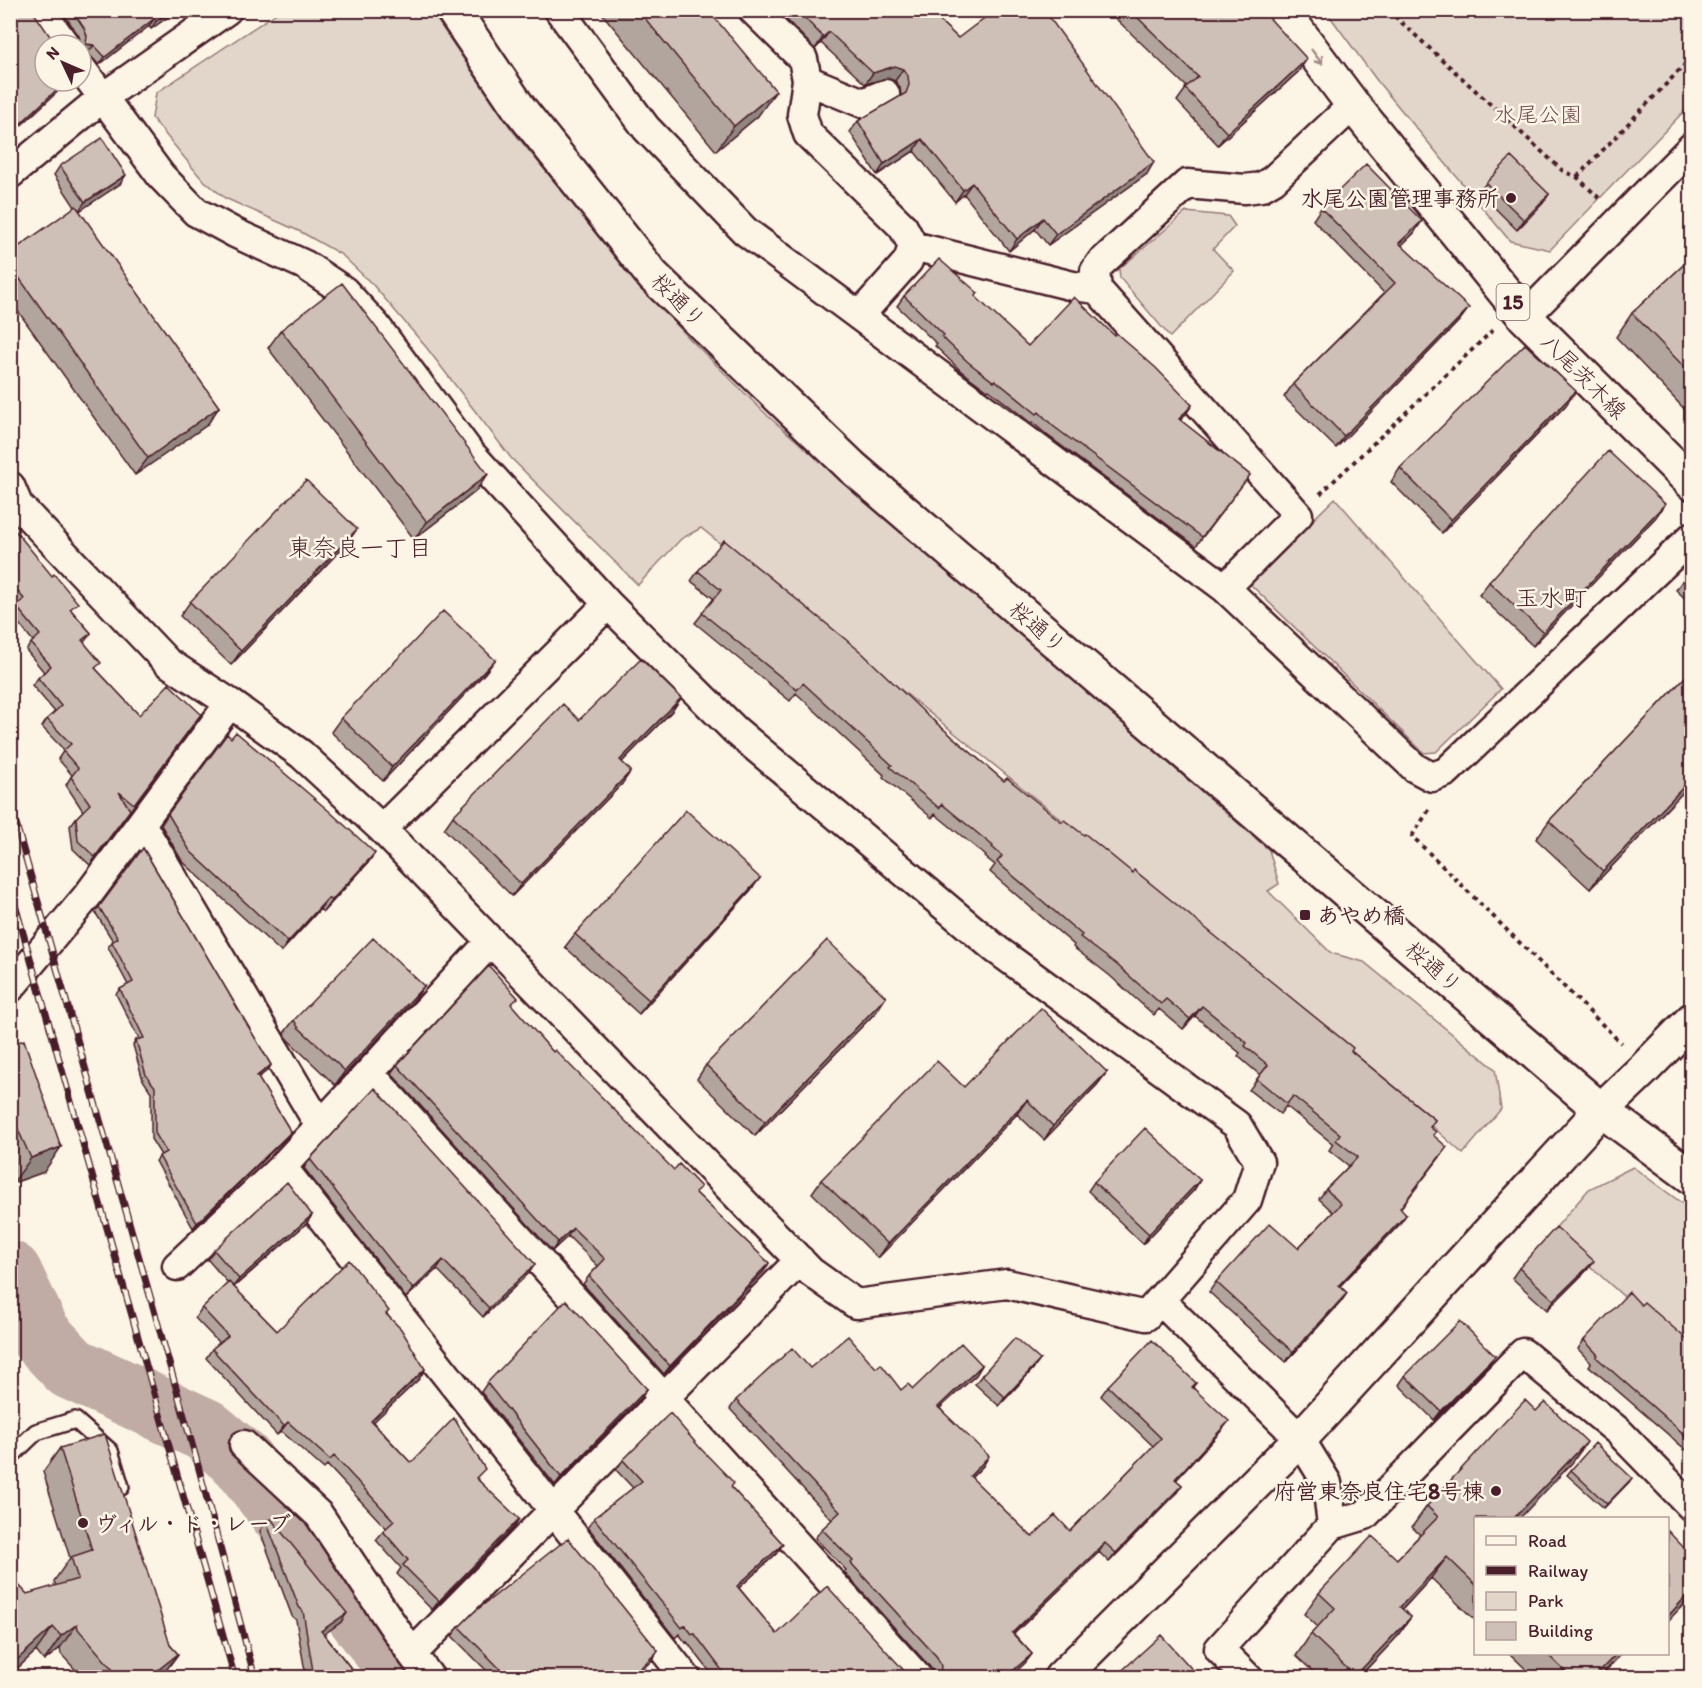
<svg xmlns="http://www.w3.org/2000/svg" width="1702" height="1688" viewBox="0 0 1702 1688" font-family="Itim,'Klee One',sans-serif">
  <style>
    .green { fill: #e2d5ca; stroke: #967a7a; stroke-width: 1.5 }
    .lines { fill: none; stroke-linecap: round; stroke-linejoin: round }
    .river { stroke: #c0aca5; stroke-width: 64 }
    .lane-casing { stroke: #4a1f2b; stroke-width: 20 }
    .street-casing { stroke: #4a1f2b; stroke-width: 33 }
    .secondary-casing { stroke: #4a1f2b; stroke-width: 38 }
    .primary-casing { stroke: #4a1f2b; stroke-width: 38 }
    .path { stroke: #4a1f2b; stroke-width: 4; stroke-dasharray: 4.5 4.5; stroke-linecap: butt }
    .lane { stroke: #fcf5e5; stroke-width: 15 }
    .street { stroke: #fcf5e5; stroke-width: 28 }
    .secondary { stroke: #fcf5e5; stroke-width: 33 }
    .primary { stroke: #fcf5e5; stroke-width: 33 }
    .rail-casing { stroke: #4a1f2b; stroke-width: 7 }
    .rail { stroke: #fcf5e5; stroke-width: 4.5; stroke-dasharray: 14; stroke-linecap: butt }
    .wall { fill: #b2a59d; stroke: #4a1f2b; stroke-width: 1.5 }
    .shaded-wall { fill: #918680; stroke: #4a1f2b; stroke-width: 1.5 }
    .building { fill: #cfc0b7; stroke: #4a1f2b; stroke-width: 1.5 }
    .oneway { stroke: #a38a88 }
    .poi-dot { fill: #4a1f2b; stroke: #fcf5e5; stroke-width: 2 }
    .labels { text-anchor: middle; stroke-width: 5; stroke-linejoin: round; paint-order: stroke }
    .shield { fill: #fcf5e5; stroke: #7f5f63; stroke-width: 1.5 }
    .shield-label { font-size: 21px; font-weight: bold; fill: #4a1f2b }
    .park-label { font-size: 22px; fill: #704c53; stroke: #fcf5e5 }
    .poi-label { font-size: 22px; font-weight: bold; fill: #4a1f2b; stroke: #fcf5e5; text-anchor: end }
    .street-label { font-size: 22px; fill: #4a1f2b; stroke: #fcf5e5 }
    .neighbourhood-label { font-size: 24px; fill: #4a1f2b; stroke: #fcf5e5 }
  </style>
  <rect width="100%" height="100%" fill="#fcf5e5"/>
  <filter id="ink" filterUnits="userSpaceOnUse"><feTurbulence type="fractalNoise" baseFrequency=".0167" numOctaves="2"/><feDisplacementMap in="SourceGraphic" scale="12" xChannelSelector="R" yChannelSelector="G"/><feConvolveMatrix kernelMatrix="1 2 1 2 8 2 1 2 1" color-interpolation-filters="sRGB"/></filter>
  <g filter="url(#ink)">
    <path class="green" d="M277,11h154l81,119 126,153 52,56 78,77 501,434 10,34 -11,7 63,62 33,9 131,107 6,40 -38,45 -108,-97 -654,-529 -20,11 -43,46 -127,-127 -85,-111 -52,-61 -32,-31 -41,-23 -76,-34 -24,-20 -49,-60 4,-25 122,-81z
      M1326,11h365v93l-141,146 -40,-9 -132,-159z
      M1186,212l42,4 7,10 -22,23 21,22 -64,66 -50,-59 -1,-9z
      M1335,498l166,191 -65,63 -12,1 -175,-170z
      M1633,1167l58,43v147l-139,-125 37,-43z"/>
    <g class="lines">
      <path class="river" d="M10,1273l29,61 32,34 134,62 37,31 164,217"/>
      <g class="lane-casing">
        <path id="lane" d="M10,1457l26,-25 39,-12 35,31 11,36"/>
      </g>
      <g class="street-casing">
        <path id="street" d="M40,10l25,35
          M559,10l87,118 99,103 480,357 190,180 17,9 14,-5 246,-235
          M753,10l50,49 4,21 -5,35 6,19 95,93 10,19 -5,15 -49,55
          M807,80l56,23 22,-9
          M10,174l92,-76 125,-88
          M913,246l160,40 24,3 201,226 -73,73
          M1097,289l-2,-18 5,-7 87,-80 58,5 16,-2 12,-7 80,-75
          M1525,317l167,-170
          M10,486l8,19 149,157 63,41 71,51 81,75 429,443 45,32 151,-20 139,32 101,-116 12,-38 -22,-37 -240,-175 -262,-220 -127,-126 -138,-151 -94,-127 -32,-35 -39,-26 -70,-32 -39,-21 -35,-36 -80,-108
          M141,824l179,302
          M382,829l226,-225
          M10,988l78,-93 142,-192
          M369,1073l549,605
          M282,1167l404,511
          M177,1266l105,-99 209,-226
          M1160,1300l140,139 27,44 5,42
          M244,1445l75,70 93,139 18,24
          M412,1654l388,-394
          M1248,1678l-29,-29 113,-124 33,-10 158,-162 96,79 73,75"/>
      </g>
      <g class="secondary-casing">
        <path id="secondary" d="M453,10l66,98 134,168 199,191 749,643 91,67
          M1061,1678l239,-239 301,-329 43,-41 48,-49"/>
      </g>
      <g class="primary-casing">
        <path id="primary" d="M1282,10l71,95 172,212 167,166"/>
      </g>
      <path class="path" d="M1388,10l175,161 14,6 22,21
        M1577,177l115,-120
        M1320,494l173,-164
        M1429,810l-17,26 209,207"/>
      <use href="#lane" class="lane"/>
      <use href="#street" class="street"/>
      <use href="#secondary" class="secondary"/>
      <use href="#primary" class="primary"/>
      <g class="rail-casing">
        <path id="rail" d="M10,803l186,655 59,220
          M10,887l225,791"/>
      </g>
      <use href="#rail" class="rail"/>
    </g>
    <path class="wall" d="M10,10l59,71 -55,51 -4,-4z
      M61,10h117l-27,19 -2,-3 -50,39 -11,-12 -7,-1v-8l-2,-8z
      M599,10h109l50,106 -42,35z
      M790,10h138l30,28 189,136 -99,71 -13,-16 -26,22 -45,-57 -9,8 -41,-51 -37,24 -27,-43 8,-11 43,-25 -1,-9 -5,-6 -8,-3 -22,6 -44,-41 -6,6 -30,-31z
      M1120,10h142l36,62 -80,73 -41,-44 10,-14 -72,-69z
      M60,166l60,18 -41,27 140,196 -12,18 -72,50 -125,-175v-47l65,-46 -21,-32z
      M1486,183l63,11 -6,9 -26,27 -38,-38z
      M1321,208l93,25 -13,12 59,75 -124,128 -52,-51 9,-13 91,-91 -71,-73z
      M1692,257v160l-76,-80 16,-24z
      M978,293l-3,4 53,49 86,-11 78,70 -12,15 70,55 -54,71 -149,-111 -15,-13 -1,1 -42,-33 -1,1 -27,-20 -26,-25 2,-2 -40,-38 7,-10z
      M281,330l207,144 -13,18 -61,47 -146,-191z
      M1566,405l-124,128 -51,-51 9,-14z
      M1656,517l-123,129 -54,-51 10,-13z
      M10,524l62,87 19,22 -8,9 13,27 43,46 62,-1 -111,151 -17,-16 -3,-23 6,-8 7,-7 -17,-26 6,-10 -14,-16 6,-9 -22,-23 5,-8 8,-7 -23,-27 6,-7 6,-6 -18,-22 7,-9 -22,-27 6,-9 -7,-8z
      M348,542l-117,123 -51,-49 10,-14z
      M698,571l229,144 77,66 347,270 84,69 -5,7 6,5 -3,4 7,21 -40,52 -1,16 -59,61 7,7 -7,10 -54,59 -77,-70 7,-10 82,-34 35,-36 -14,-13 7,-10 23,-23 -20,-16 4,-6 -47,-38 -6,8 -31,-24 11,-15 -22,-19 2,-3 -45,-37 -12,13 -24,-20 -5,6 -45,-40 -36,-28 1,-2 -84,-73 5,-7 -10,-8 1,-1 -51,-42 -3,4 -49,-41 1,-2 -88,-82 -6,8 -95,-78 19,-24 -23,-18z
      M1692,571v34l-16,-15 6,-9z
      M495,660l-10,13 -102,108 -52,-49 10,-14z
      M1692,670v113l-102,106 -54,-50 13,-18z
      M681,698l-9,13 -50,51v22l-110,112 -68,-67 9,-13 126,-96z
      M168,814l200,49 -45,49 -3,-3 -39,43 -99,-91 -21,-36z
      M143,848l128,217 -3,5 -10,8 33,54 -4,5 -94,91 -37,-67 5,-6 -10,-16v-47l-8,-12 -10,-35 3,-5 3,-1 -23,-45 4,-5 8,-4 -20,-38 5,-6 -18,-29z
      M760,878l-10,13 -111,123 -74,-67 10,-13z
      M424,986l-10,14 -79,85 -47,-45 -4,-7 10,-13z
      M512,1006l41,46 144,142 72,69 -5,8 -100,103 -81,-90 6,-8 9,-10 -30,-30 -16,15 -161,-178 6,-8z
      M877,1011l-122,125 -58,-57 9,-14z
      M10,1045l34,127 -31,11 -3,-7z
      M1107,1072l-10,13 -53,55 -27,-26 -139,144 -66,-65 9,-13 143,-93z
      M310,1159l225,105 -6,9 -46,44 -46,-48 -31,29 -102,-130z
      M1200,1180l-6,10 -51,54 -55,-53 6,-9z
      M312,1215l-6,9 -72,63 43,44 110,-17 38,55 -6,10 -46,43 38,41 67,16 35,49 -81,82 -35,-36 4,-6 -25,-28 10,-12 -59,-63 -3,4 -43,-38 -4,4 -71,-77 6,-9 7,-6 -24,-25 7,-10 26,-25 -20,-23 6,-10z
      M1519,1268l68,2 -40,40 -35,-32z
      M1641,1305l51,39v111l-103,-89 2,-3 -13,-14 6,-9z
      M1495,1356l-7,9 -54,55 -35,-35 6,-9z
      M1040,1360l-7,9 -34,37 -24,-22 7,-9z
      M982,1365l-6,10 -36,33 43,58 -12,12 61,59 38,-6 83,-85 -52,-50 7,-10 88,-3 -3,4 29,43 -46,50 6,5 -7,10 -66,67 -10,-10 -85,82 18,20 -7,9 -15,14h-76v-2l-4,-8 -86,-95 2,-2 -31,-32 7,-9 10,-9 -102,-111 6,-9 74,-32h66l25,22 12,-1z
      M487,1383l160,6 -6,9 -86,87 -74,-93z
      M60,1448l110,197 8,9 -17,23h-79l-21,-23 -1,-6 -16,13 -8,-10 -26,24v-99l17,18 29,-8 -2,-5 16,-23 -27,-86z
      M623,1460l108,27 52,57 -7,10 -37,34 38,46 133,43h-196l-27,-35 -1,1 -7,-9 -4,4 -87,-111 6,-9 39,-30 -17,-18z
      M1572,1463l-96,55v103l-45,-43 -29,32 9,7 -16,22 -36,38h-40l-23,-21 15,-22 7,-7 -14,-13 15,-21 78,-34 23,-24 -8,-8 15,-21z
      M1571,1470l58,12 -25,26 -37,-33z
      M266,1521l75,101 -17,12 34,43h-52l-10,-57 -4,-4 -32,-85z
      M459,1627l199,24 -7,10 -17,16h-141l-41,-41z
      M1509,1653h113l-22,24h-66z"/>
    <path class="shaded-wall" d="M172,10h6l-27,19 5,-8z
      M155,18l-6,8 -50,39 6,-8z
      M829,32l-8,11 -6,6 8,-12z
      M86,44l8,1 -6,8 -7,-1v-2z
      M1307,59l-9,13 -80,73 9,-12z
      M895,66l8,3 -8,12 -8,-3 -22,6 8,-11z
      M66,81h3l-55,51 6,-8z
      M776,91l-18,25 -42,35 18,-25z
      M922,139l-8,12 -37,24 7,-11z
      M1154,162l-7,12 -99,71 8,-11z
      M126,175l-6,9 -42,28 7,-10z
      M972,183l-8,11 -9,8 8,-12z
      M1549,194l-6,9 -26,27 7,-10z
      M1043,218l-8,11 -26,22 8,-12z
      M1422,221l-8,12 -23,23 8,-13z
      M1469,308l-9,12 -124,128 8,-12z
      M1576,391l-10,14 -124,128 9,-13z
      M1192,405l-6,9 -13,14 6,-9z
      M219,407l-12,18 -72,50 13,-17z
      M488,474l-13,18 -61,47 13,-17z
      M1665,504l-9,13 -123,129 10,-14z
      M357,529l-9,13 -117,123 10,-14z
      M91,633l-6,8 -9,7 6,-8z
      M495,660l-10,13 -102,108 9,-14z
      M681,698l-9,13 -61,62 9,-13z
      M631,771l-9,13 -110,112 9,-12z
      M1692,778v5l-102,106 13,-18z
      M375,853l-7,10 -45,49 8,-11z
      M760,878l-10,13 -111,123 10,-14z
      M328,898l-8,11 -39,43 7,-10z
      M424,986l-10,14 -79,85 10,-14z
      M886,997l-9,14 -122,125 10,-14z
      M1202,1006l-7,10 -12,13 7,-10z
      M271,1065l-3,5 -15,11 4,-5z
      M1107,1072l-10,13 -53,55 9,-14z
      M1027,1100l-10,14 -139,144 10,-14z
      M291,1132l-4,5 -94,91 4,-5z
      M61,1147l-17,25 -31,11 18,-25z
      M1200,1180l-6,10 -51,54 6,-10z
      M312,1215l-6,9 -74,64 7,-9z
      M1406,1215l-7,10 -68,70 8,-10z
      M573,1228l-5,8 -16,15 6,-9z
      M443,1260l-6,9 -31,29 7,-9z
      M1594,1261l-7,9 -40,40 7,-10z
      M769,1263l-5,8 -100,103 6,-8z
      M535,1264l-6,9 -46,44 6,-9z
      M1347,1293l-7,10 -54,59 7,-10z
      M1495,1356l-7,9 -54,55 7,-9z
      M1040,1360l-7,9 -34,37 6,-9z
      M982,1365l-6,10 -45,41 7,-9z
      M425,1369l-6,10 -54,51 6,-9z
      M647,1389l-6,9 -86,87 6,-8z
      M1229,1421l-7,9 -53,58 6,-9z
      M288,1422l-7,9 -4,4 7,-9z
      M1587,1442l-15,21 -52,55h-6z
      M989,1456l-6,10 -20,20 7,-10z
      M1632,1478l-3,4 -25,26 3,-4z
      M1182,1485l-7,10 -66,67 7,-9z
      M519,1519l-6,9 -81,82 7,-9z
      M1105,1543l-6,9 -94,90 7,-9z
      M783,1544l-7,10 -45,41 6,-9z
      M1447,1557l-16,21 -47,51 16,-22z
      M1692,1590v6l-24,25v-5z
      M347,1613l-6,9 -26,19 6,-10z
      M1411,1617l-16,22 -36,38h-5z
      M77,1624l-17,24 -16,13 17,-25z
      M53,1627l-17,24 -26,24v-9z
      M658,1651l-7,10 -17,16h-3z
      M1617,1653h5l-22,24h-6z
      M178,1654l-17,23h-12z
      M1032,1654l-7,9 -15,14h-4z"/>
    <path class="building" d="M10,10h22l24,35h-11v36h21l-46,43 -10,-10z
      M72,10h100l-16,11 -1,-3 -50,39 -11,-12 -8,-1 1,-8 -3,-8z
      M638,10h70l68,81 -42,35z
      M797,10h131l30,28 37,-28h49l110,152 -98,72 -13,-16 -26,21 -45,-56 -9,7 -41,-51 -38,25 -26,-43 48,-28 3,-8 -1,-9 -5,-7 -8,-3 -22,7 -44,-41 -6,5z
      M1130,10h132l45,49 -80,74 -42,-45 13,-11z
      M102,138l24,37 -41,27 -25,-36z
      M1511,157l38,37 -25,26 -38,-37z
      M1366,164l56,57 -23,22 70,65 -125,128 -51,-52 102,-101 -74,-75z
      M76,206l143,201 -71,51 -138,-193v-12z
      M1692,257v118l-60,-62z
      M939,259l39,34 -3,3 53,50 46,-49 40,38 2,-2 40,35 36,37 -13,14 71,56 -48,62 -149,-111 -14,-14 -2,2 -42,-34 -1,2 -26,-20 -26,-25 2,-2 -40,-39z
      M342,283l146,191 -61,48 -146,-192z
      M1525,344l51,47 -125,129 -51,-52z
      M1608,451l57,53 -122,128 -54,-50z
      M306,480l51,49 -116,122 -51,-49z
      M10,524l42,52 2,-2 24,29 -8,6 21,24 -9,7 19,23 -6,5 44,47 30,-31 32,30 -67,90 -15,-12 11,18 -35,47 -17,-16 -2,-23 14,-14 -19,-27 7,-9 -15,-17 8,-7 -24,-25 14,-13 -23,-28 13,-12 -20,-23 9,-8 -24,-29 8,-7 -13,-16 -1,-5z
      M724,540l137,112 66,63 77,66 3,-3 55,44 2,-2 20,15 1,-1 48,39 1,-3 219,178 -2,3 84,69 -5,7 6,5 -3,3 14,12 -47,61 6,7 -67,70 8,8 -54,59 -77,-70 54,-59 28,25 43,-44 -15,-15 32,-32 -22,-17 4,-6 -47,-38 -6,8 -30,-25 11,-14 -23,-19 2,-3 -45,-37 -12,13 -24,-20 -5,5 -45,-40 -36,-27 2,-2 -85,-73 5,-6 -10,-9 1,-1 -51,-42 -3,4 -49,-41 2,-2 -89,-82 -6,7 -95,-77 19,-23 -23,-19z
      M1692,571v19l-10,-9z
      M443,611l52,49 -103,107 -51,-49z
      M641,659l40,39 -61,62 11,11 -110,113 -68,-68 110,-112 16,16z
      M1692,670v108l-89,93 -54,-50z
      M236,732l93,79 46,42 -44,48 -3,-3 -40,44 -98,-91 -22,-37 59,-80 4,4z
      M686,810l74,68 -111,122 -74,-66z
      M143,848l128,217 -14,11 34,56 -94,91 -38,-67 7,-4 -11,-19v-46l-9,-12 -10,-35 8,-2 -24,-49 13,-7 -21,-40 6,-4 -19,-31z
      M373,938l51,48 -79,85 -47,-44 -4,-7z
      M827,940l59,57 -121,125 -59,-57z
      M489,966l29,32 -7,6 42,48 2,-2 119,120 5,-6 22,23 -6,5 74,71 -99,103 -81,-90 16,-17 -32,-31 -15,14 -161,-177z
      M1041,1008l66,64 -54,54 -26,-26 -139,144 -67,-64 116,-119 27,26z
      M24,1040l37,107 -30,11 -21,-46v-67z
      M375,1088l160,176 -46,44 -46,-48 -30,29 -103,-130z
      M1145,1128l55,52 -51,54 -55,-52z
      M287,1182l25,33 -73,64 -25,-29z
      M1556,1227l38,34 -40,39 -35,-32z
      M349,1260l40,51 -3,3 15,15 24,40 -54,52 40,42 43,-45 31,51 -9,9 43,41 -80,82 -36,-36 5,-5 -25,-29 11,-10 -60,-65 -4,4 -42,-38 -4,4 -72,-77 16,-13 -26,-28 27,-26 48,49z
      M1629,1292l12,13 3,-3 48,42v97l-96,-84 2,-2 -14,-15z
      M566,1300l81,89 -86,88 -74,-94z
      M1460,1321l35,35 -54,55 -36,-35z
      M848,1336l28,32 5,-4 20,26 7,-6 5,5 48,-46 21,22 -44,42 51,49 -19,20 62,61 23,-22 15,16 91,-93 -53,-52 44,-46 44,43 -4,4 37,34 -54,58 7,6 -66,68 -11,-10 -93,90 20,21 -26,23h-68l2,-3 1,-8 -4,-9 -86,-94 2,-2 -31,-32 18,-17 -104,-112 56,-52 18,20z
      M1015,1338l25,22 -35,37 -23,-22z
      M1525,1400l11,11 9,-9 42,40 -73,76h-38v67l-29,-28 -47,50 11,10 -56,59 -44,-42 24,-26 -16,-15 53,-57 25,23 41,-42 -11,-11z
      M670,1413l31,36 33,34 -3,4 52,57 -46,42 40,48 50,-48 83,91h-183l-33,-44 -2,1 -7,-9 -3,3 -88,-110 48,-37 -19,-21z
      M105,1434l65,211 8,9 -29,23h-30l-41,-48 -1,-5 -16,12 -8,-9 -43,39v-90l17,18 51,-15 -7,-22 21,-7 -32,-102z
      M1595,1443l37,35 -25,26 -36,-34z
      M271,1519l76,94 -26,18 37,46h-44l-11,-66 -4,-4 -33,-86z
      M1668,1531l17,18 7,-7v48l-24,26z
      M568,1538l90,113 -27,26h-123l-49,-50 14,-14z
      M1161,1635l38,42h-84z
      M1546,1653h71l-23,24h-23z"/>
    <defs><path id="oneway-shaft" d="M-6 0H5M1.5-3L5.5 0L1.5 3" fill="none" stroke-width="1.6" stroke-linecap="round" stroke-linejoin="round" transform="scale(1.5)"/></defs>
    <use class="oneway" href="#oneway-shaft" transform="translate(1317 57) rotate(53)"/>
  </g>
  <g class="poi-dot">
    <circle cx="1511" cy="198" r="6"/>
    <rect x="1299" y="909" width="12" height="12" rx="3"/>
    <circle cx="1496" cy="1491" r="6"/>
    <circle cx="83" cy="1523" r="6"/>
  </g>
  <g class="labels">
    <rect class="shield" x="1496.5" y="284" width="33" height="36" rx="4.5"/>
    <g class="shield-label">
      <text x="1513" y="309">15</text>
    </g>
    <g class="park-label">
      <text x="1538" y="122">水尾公園</text>
    </g>
    <g class="poi-label">
      <text x="1499" y="206">水尾公園管理事務所</text>
      <text x="1317" y="923" text-anchor="start">あやめ橋</text>
      <text x="1484" y="1499">府営東奈良住宅8号棟</text>
      <text x="95" y="1531" text-anchor="start">ヴィル・ド・レーブ</text>
    </g>
    <g class="street-label">
      <text transform="translate(679 300) rotate(45)" y="8">桜通り</text>
      <text transform="translate(1584 376) rotate(45)" y="8">八尾茨木線</text>
      <text transform="translate(1038 627) rotate(41)" y="8">桜通り</text>
      <text transform="translate(1434 967) rotate(41)" y="8">桜通り</text>
    </g>
    <g class="neighbourhood-label">
      <text x="360" y="556">東奈良一丁目</text>
      <text x="1551" y="606">玉水町</text>
    </g>
  </g>
  <rect width="1702" height="1688" fill="none" stroke="#fcf5e5" stroke-width="36"/>
  <rect x="18" y="18" width="1666" height="1652" fill="none" stroke="#4a1f2b" stroke-width="2" filter="url(#ink)"/>
  <rect x="1474" y="1517" width="195" height="138" fill="#fcf5e5" stroke="#b59f9b" stroke-width="1.5"/>
  <rect x="1486" y="1536" width="30" height="9" fill="#fcf5e5" stroke="#b59f9b" stroke-width="1.5"/>
  <text x="1528" y="1547" font-size="18" fill="#4a1f2b">Road</text>
  <rect x="1486" y="1566" width="30" height="9" fill="#4a1f2b" stroke="#b59f9b" stroke-width="1.5"/>
  <text x="1528" y="1577" font-size="18" fill="#4a1f2b">Railway</text>
  <rect x="1486" y="1592" width="30" height="18" fill="#e2d5ca" stroke="#b59f9b" stroke-width="1.5"/>
  <text x="1528" y="1607" font-size="18" fill="#4a1f2b">Park</text>
  <rect x="1486" y="1622" width="30" height="18" fill="#cfc0b7" stroke="#b59f9b" stroke-width="1.5"/>
  <text x="1528" y="1637" font-size="18" fill="#4a1f2b">Building</text>
  <g transform="translate(63 63) rotate(314)"><circle r="28" fill="#fcf5e5" stroke="#b59f9b" stroke-width="1.5"/>
  <path d="M0-4.5L10 22L0 15L-10 22Z" fill="#4a1f2b"/>
  <text y="-9" font-size="16" font-weight="bold" text-anchor="middle" fill="#4a1f2b">N</text>
  </g>
</svg>
